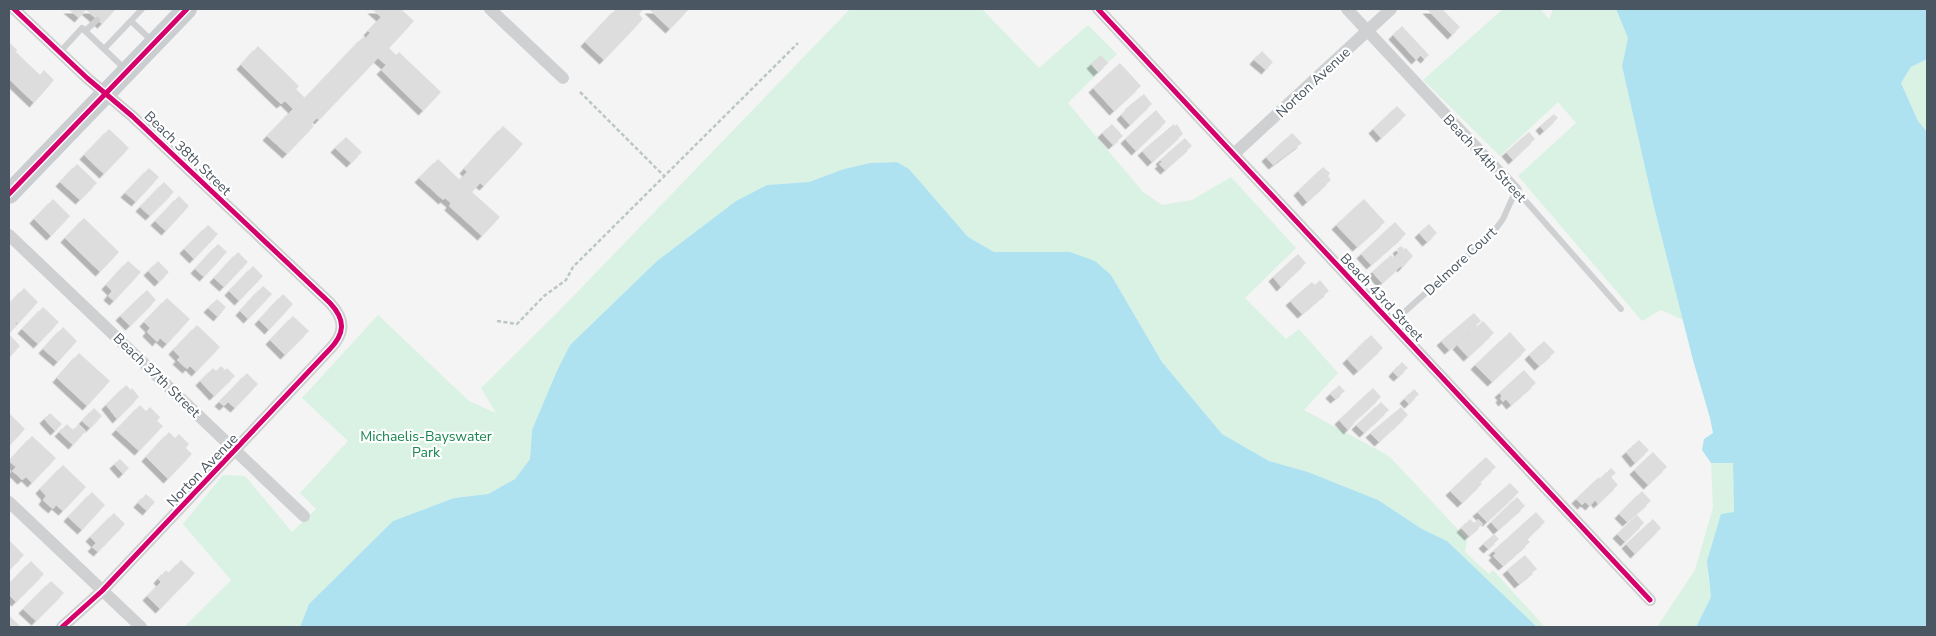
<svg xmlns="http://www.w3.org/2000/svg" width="1936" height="636" viewBox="0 0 1936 636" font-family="'Nunito Sans',sans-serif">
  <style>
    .green { fill: #d9f2e3 }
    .water { fill: #aee2f0 }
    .building { fill: #ddddde; filter: url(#shadow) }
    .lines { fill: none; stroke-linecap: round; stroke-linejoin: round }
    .path { stroke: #bcc7c4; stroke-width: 2.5; stroke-dasharray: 4 2.5; stroke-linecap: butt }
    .service { stroke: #ced0d2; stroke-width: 6 }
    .minor { stroke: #ced0d2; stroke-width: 12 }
    .primary { stroke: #caced1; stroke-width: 20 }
    .cycleway-casing { stroke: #fff; stroke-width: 8 }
    .cycleway { stroke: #d6006c; stroke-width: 5 }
    .labels { text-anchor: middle; stroke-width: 4.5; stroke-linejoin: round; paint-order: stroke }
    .street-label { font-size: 14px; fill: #4a5661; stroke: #fff }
    .park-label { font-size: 14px; fill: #17864f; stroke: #fff }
  </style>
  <defs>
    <filter id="shadow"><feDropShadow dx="-4.5" dy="4.5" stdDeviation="0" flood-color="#0004"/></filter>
  </defs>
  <rect width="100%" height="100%" fill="#f4f4f4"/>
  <path class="green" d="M850,9h132l57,59 49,-43 29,29 -49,49 75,89 19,13 30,-5 39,-23 65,71 -51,50 41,41 13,-10 39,44 -34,37 85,46 78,83 -2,13 24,22 4,-4 52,57h-8l-90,-86 -25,-12 -44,-29 -70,-28 -39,-11 -47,-27 -60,-72 -51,-87 -41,-23h-76l-26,-15 -59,-68 -12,-7 -27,1 -26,6 -35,13 -42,3 -31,16 -79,60 -87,84 -38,85 -2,29 -15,20 -27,15 -34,4 -61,23 -84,83 -9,23h-116l47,-47 -48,-56 40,-49 22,1 47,56 24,-23 -16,-16 48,-52 -46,-43 76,-83 91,86 27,12 -15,-25 78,-77z
    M1503,9h37l9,10 4,-10h63l12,29 -6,28 32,141 29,113 -22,-10 -19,11 -124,-145 58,-53 -18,-21 -58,54 -77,-76z
    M1927,59v73l-9,-11 -17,-38 10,-16z
    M1711,463h22l1,49 -26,62 3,23 -15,30h-39l38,-57 18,-62z"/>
  <path class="water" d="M1616,9h311v50l-16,8 -10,16 17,38 9,11v495h-231l15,-30 -4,-36 14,-47 13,-2 -1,-49h-22l-9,-13 2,-11 9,-6 -3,-15 -17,-58 -39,-153 -32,-141 6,-28z
    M897,162l12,7 59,68 26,15h76l25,9 16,14 51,87 60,72 47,27 39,11 70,28 44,29 25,12 90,86h-1237l9,-23 84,-83 61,-23 34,-4 27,-15 15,-20 2,-29 25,-59 13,-26 87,-84 79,-60 31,-16 42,-3 35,-13 26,-6z"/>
  <path class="building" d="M68,9h48l-14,15 -16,-14 -7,8z
    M372,9h29l13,12 -25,27 7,7 3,-3 42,40 -18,19 -42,-41 5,-5 -8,-7 -59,62 -2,-2 -6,6 3,2 -27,28 -20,-18 26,-27 -8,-8 -4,3 -40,-39 17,-19 41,40 -3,3 9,9 58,-61 2,2 5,-6 -2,-2 13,-14z
    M616,9h28l-5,5 4,5 -39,41 -19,-18z
    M649,9h40l-19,20z
    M1427,9h15l18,18 -8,8z
    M1402,26l27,29 -4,4 -4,-4 -5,5 -23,-25z
    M9,42l8,8 -1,2 24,23 4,-5 10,10 -20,23 -25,-24z
    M1262,51l11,11 -7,8 -12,-10z
    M1101,55l7,8 -10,9 -7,-8z
    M1120,63l21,23 -27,25 -21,-23z
    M1144,94l8,10 -22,21 -9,-10 9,-9v-1z
    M1397,106l9,9 -25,23 -8,-9z
    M1156,110l10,12 -30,29 -11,-12z
    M1554,114l4,4 -14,13 -4,-5z
    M1112,124l11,12 -10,9 -11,-12z
    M1174,124l1,2 2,-2 6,10 -31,28 -10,-11z
    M503,126l20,18 -39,42 -4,-3 -8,9 28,25 -18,19 -33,-30 2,-3 -6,-5 -2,2 -24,-22 19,-19 22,21 7,-8 -3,-3z
    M109,129l20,19 -25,26 -20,-19z
    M1529,132l6,7 -22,21 -7,-8z
    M1292,133l10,10 -29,22 -7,-8z
    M346,137l16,15 -11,11 -16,-15z
    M1185,138l7,8 -27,24 -6,-6 3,-2 -2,-2z
    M77,164l20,19 -17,17 -20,-18z
    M1323,167l7,6 -2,3 3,4 -24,22 -9,-11z
    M149,168l10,9 -23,25 -11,-9z
    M164,182l10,10 -24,24 -10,-9z
    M179,196l10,10 -23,25 -11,-10z
    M53,199l17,17 -19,20 -17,-17z
    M1364,199l21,23 -28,25 -21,-22z
    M84,218l35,34 -19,20 -35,-34z
    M1395,222l11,12 -35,31 -10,-11z
    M1429,224l8,9 -10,9 -8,-9z
    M208,225l10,9 -24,25 -10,-10z
    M218,244l9,8 -23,25 -9,-8z
    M1401,246l3,3 2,-1 7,8 -11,12 -1,-2 -19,17 -10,-11 19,-17 3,3 5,-6 -2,-3z
    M238,252l10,10 -24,25 -10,-9z
    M1298,254l8,9 -25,24 -8,-10z
    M128,261l13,11 -27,29 -6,-5 4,-5 -6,-6z
    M158,261l11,11 -10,10 -11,-11z
    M253,266l10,10 -24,25 -10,-10z
    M1320,280l9,11 -27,23 -12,-13 22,-19 3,3z
    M263,286l9,8 -24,25 -8,-8z
    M24,288l14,14 -20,22 -2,-2 -1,1 2,2 -8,9 11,12 -9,9 -2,-2v-49z
    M147,290l9,10 -26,26 -10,-10z
    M283,294l10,10 -24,26 -10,-10z
    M167,298l23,21 -23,25 -7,-6 -3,4 -10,-10 3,-4 -6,-6z
    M217,299l9,8 -8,10 -10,-9z
    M43,307l16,15 -21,22 -16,-15z
    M1474,313l7,8 -6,5 1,1 7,-6 11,12 -26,24 -11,-12 14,-14 -22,19 -8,-9z
    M293,316l16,15 -24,24 -15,-15z
    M197,325l23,22 -24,25 -6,-6 -3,3 -10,-9 3,-3 -7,-7z
    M63,327l14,14 -19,21 -15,-13z
    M1510,332l16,18 -34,32 -17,-17z
    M1371,335l12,13 -25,23 -11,-12z
    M1544,341l11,11 -16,14 -10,-11z
    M79,353l31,28 -23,25 -30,-28z
    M1402,362l6,6 -10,9 -5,-5z
    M221,366l4,4 2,-2 8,8 -21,20 -14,-15 13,-13 3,3z
    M1524,370l12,13 -25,22 -5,-6 -3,3 -3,-4 2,-2 -3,-3z
    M247,373l11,11 -23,24 -7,-6 -4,4 -5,-4z
    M126,385l5,5 1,-2 7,9 -22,22 -11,-14z
    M1339,385l6,6 -10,8 -5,-5z
    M1373,388l8,9 -28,26 1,1 -6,6 -9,-10z
    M1414,389l5,5 -10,10 -5,-5z
    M1381,402l8,8 -25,23 -8,-8z
    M140,405l6,6 4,-4 10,10 -3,4 6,5 -24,25 -23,-21z
    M1401,407l7,8 -29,27 -9,-9z
    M94,408l8,8 -12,12 -8,-7z
    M9,413l16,16 -16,17z
    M50,413l12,11 -7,7 -11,-12z
    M67,424l6,6 6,-6 7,7 -13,14 -14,-13z
    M169,432l6,6 4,-4 10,10 -3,4 6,6 -24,25 -22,-22z
    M32,436l24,22 -24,25 -6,-6 -4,3 -5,-5 -5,-4 4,-4 -7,-6z
    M1639,440l10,10 -14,13 -9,-11z
    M1653,452l14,15 -19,18 -14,-15z
    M1486,457l10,10 -16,15 2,2 -20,19 -12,-12z
    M120,459l9,9 -6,6 -9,-10z
    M63,465l23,22 -23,24 -7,-6 -3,4 -6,-5 -4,-4 3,-4 -6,-7z
    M1611,468l5,5 -5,4 7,8 -20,19 -3,-4 -5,6 -5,-4 -3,3 -6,-6 23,-22 1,2z
    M1510,483l9,9 -32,30 -10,-10z
    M1642,491l9,10 -24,21 -8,-8z
    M92,492l13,13 -23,25 -14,-13z
    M146,494l9,8 -8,9 -9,-8z
    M1517,497l8,9 -27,24 -7,-8z
    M1536,512l9,10 -18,17 3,3 -27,24 -10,-10 3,-3 -3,-2z
    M114,513l11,11 -27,28 -6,-5 4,-4 -6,-6z
    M1637,515l7,8 -19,19 -8,-8z
    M1470,519l4,4 4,-4 5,5 -14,12 -8,-8z
    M1653,519l8,9 -26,26 -9,-10z
    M1494,534l5,5 -11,10 -5,-5z
    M10,541l14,14 -15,15v-27z
    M1525,555l12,14 -18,15 -12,-14z
    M181,560l14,13 -35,36 -13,-13 14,-14 -3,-3 8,-9 3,3z
    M31,561l13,13 -28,28 -7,-7v-11z
    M51,581l13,12 -28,28 -13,-12z
    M9,615l11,11 -1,1h-10z"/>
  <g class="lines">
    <path class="path" d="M580,92l84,84
      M497,321l20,3 27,-28 22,-16 7,-13 225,-224"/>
    <path class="service" d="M131,21l21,20
      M85,31l12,-11
      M104,49l38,-40
      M60,52l22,-24 43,41
      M1392,323l100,-89 11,-15 13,-29 105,119"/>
    <path class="minor" d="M14,9l73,69 45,38 198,187c16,17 15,31 -1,47l-227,241 -40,36
      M490,9l73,69
      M1098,9l552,591
      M1347,9l169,181
      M1234,154l157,-145
      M9,235l295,281
      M9,502l132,125"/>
    <path class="primary" d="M9,194l178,-185"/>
    <g class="cycleway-casing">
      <path id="cycleway" d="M14,9l73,69 45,38 198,187c16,17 15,31 -1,47l-227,241 -40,36
        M1098,9l552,591
        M9,194l178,-185"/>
    </g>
    <use href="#cycleway" class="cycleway"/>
  </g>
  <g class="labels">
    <g class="street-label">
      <text transform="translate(1313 82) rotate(-43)" y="5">Norton Avenue</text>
      <text transform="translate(188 153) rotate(44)" y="5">Beach 38th Street</text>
      <text transform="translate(1485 158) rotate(47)" y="5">Beach 44th Street</text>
      <text transform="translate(1460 261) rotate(-43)" y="5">Delmore Court</text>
      <text transform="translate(1382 297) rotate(47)" y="5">Beach 43rd Street</text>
      <text transform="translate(157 375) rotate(44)" y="5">Beach 37th Street</text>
      <text transform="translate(202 470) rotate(-46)" y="5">Norton Avenue</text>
    </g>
    <g class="park-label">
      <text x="426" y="441">Michaelis-Bayswater<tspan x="426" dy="16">Park</tspan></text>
    </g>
  </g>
  <rect width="1936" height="636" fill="none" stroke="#4a5661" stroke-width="20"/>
</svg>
